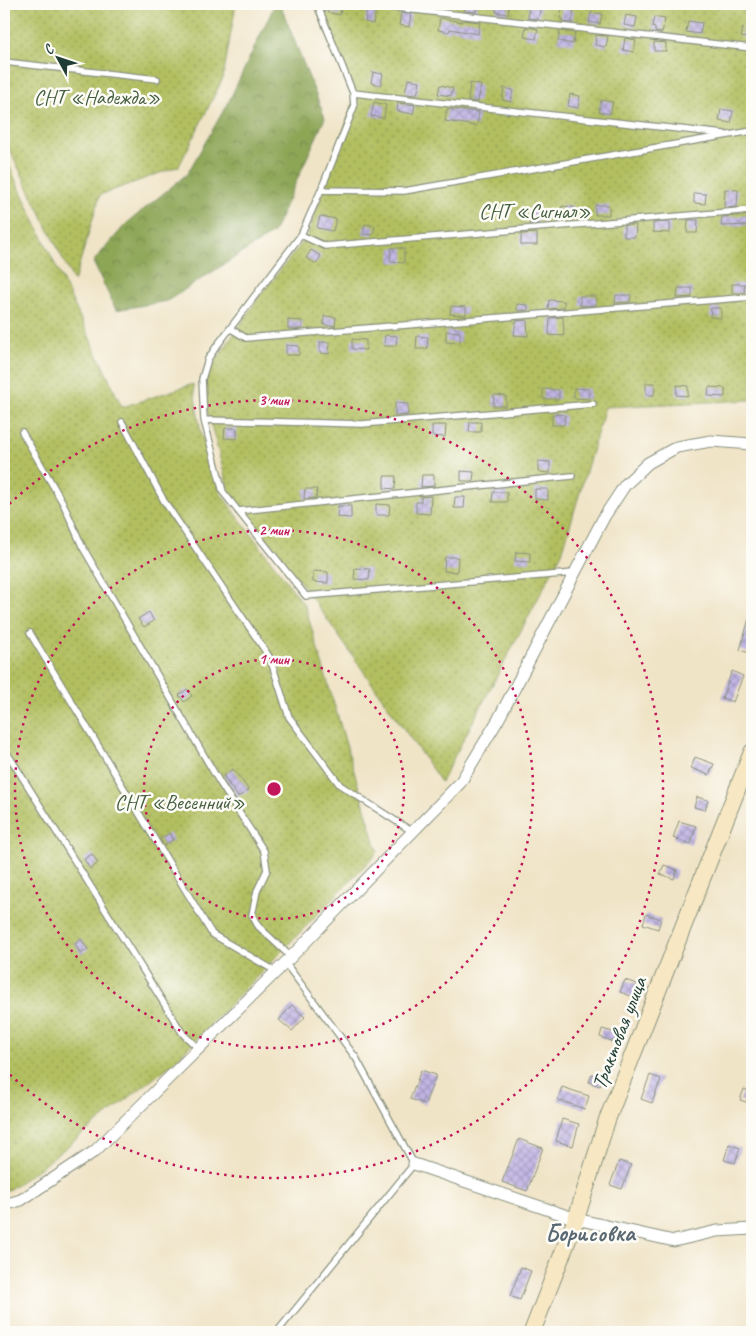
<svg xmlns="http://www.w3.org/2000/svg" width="756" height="1336" viewBox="0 0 756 1336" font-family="Caveat,sans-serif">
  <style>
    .grass { fill: url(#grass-dots); stroke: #687e4a }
    .forest { fill: url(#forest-crowns); stroke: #567246 }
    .building { fill: url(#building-cross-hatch) }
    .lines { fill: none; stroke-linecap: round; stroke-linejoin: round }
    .lane-casing { stroke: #88907e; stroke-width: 8 }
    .street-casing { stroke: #88907e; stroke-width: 13 }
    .secondary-casing { stroke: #88907e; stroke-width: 18 }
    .lane { stroke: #fff; stroke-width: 5.5 }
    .street { stroke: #fff; stroke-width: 11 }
    .secondary { stroke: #f7e8c3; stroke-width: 16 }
    .ring { fill: none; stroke: #c2185b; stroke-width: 2.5; stroke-dasharray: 2.5 5 }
    .labels { text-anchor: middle; stroke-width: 5; stroke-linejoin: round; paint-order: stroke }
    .park-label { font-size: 21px; fill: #445e3f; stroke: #fdfcf7 }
    .street-label { font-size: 21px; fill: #1f3d34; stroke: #fdfcf7 }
    .quarter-label { font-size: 24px; font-weight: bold; fill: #586772; stroke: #fdfcf7 }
    .centre { fill: #c2185b; stroke: #fdfcf7; stroke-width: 2.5 }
    .ring-label { font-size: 15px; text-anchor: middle; font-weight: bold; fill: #c2185b; stroke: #fdfcf7; stroke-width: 5; stroke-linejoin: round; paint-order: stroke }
  </style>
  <defs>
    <pattern id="grass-dots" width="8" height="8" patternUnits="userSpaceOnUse" patternTransform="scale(1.25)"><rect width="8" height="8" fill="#b2bf61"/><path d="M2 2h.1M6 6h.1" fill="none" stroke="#909c51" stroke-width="1.8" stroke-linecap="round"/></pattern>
    <pattern id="forest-crowns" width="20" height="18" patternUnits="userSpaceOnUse" patternTransform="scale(1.25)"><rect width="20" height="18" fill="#8da657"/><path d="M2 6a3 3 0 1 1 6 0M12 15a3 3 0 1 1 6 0" fill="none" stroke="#738849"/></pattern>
    <pattern id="building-cross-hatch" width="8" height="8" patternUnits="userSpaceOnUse" patternTransform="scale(1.25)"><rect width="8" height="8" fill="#c2b6e5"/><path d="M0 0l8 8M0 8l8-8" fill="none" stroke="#9d95ba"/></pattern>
  </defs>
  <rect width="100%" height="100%" fill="#fdfcf7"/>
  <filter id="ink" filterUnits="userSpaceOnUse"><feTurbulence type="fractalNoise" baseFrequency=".02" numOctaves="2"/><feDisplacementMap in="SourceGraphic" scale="10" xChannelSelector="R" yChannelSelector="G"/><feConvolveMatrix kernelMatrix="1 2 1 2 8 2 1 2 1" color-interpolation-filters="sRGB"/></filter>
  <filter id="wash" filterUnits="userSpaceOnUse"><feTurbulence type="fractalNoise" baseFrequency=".0096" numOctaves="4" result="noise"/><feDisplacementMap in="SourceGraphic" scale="20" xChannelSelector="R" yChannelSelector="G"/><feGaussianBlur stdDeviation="1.12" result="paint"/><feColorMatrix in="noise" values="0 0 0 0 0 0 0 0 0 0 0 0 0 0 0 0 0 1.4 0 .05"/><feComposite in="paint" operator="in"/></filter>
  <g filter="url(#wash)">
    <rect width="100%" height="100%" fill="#f0e4c7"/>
    <path class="grass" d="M4,4h232l-13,74 -44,88 -79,29 -26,87 -70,-144z
      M314,4h438v396l-147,7 -43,146 -121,229 -133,-190 -79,-100 -29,-108 61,-90 46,-57 48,-140z
      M4,155l118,252 71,-23 8,50 20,60 84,112 73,246 -205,211 -132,104 -37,26z"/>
    <path class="forest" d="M275,4h5l45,114 -52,115 -106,68 -51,9 -23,-48 33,-38 61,-50 42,-73z"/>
    <g id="blocks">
      <path class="building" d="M329,4h13l-2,11 -13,-3z
        M465,4h12l-1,8 -12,-1z
        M497,4h12l-1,10 -12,-2z
        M529,4l12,2 -3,13 -10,-1z
        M562,8l12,3 -2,12 -10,-1 1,-3 -3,-1z
        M367,9l9,1 -3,14 -8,-2z
        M591,12l11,2 -2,10 -11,-2z
        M401,13l10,1 -2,13 -10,-2z
        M626,15l11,2 -2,10 -11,-2z
        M654,17l11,2 -3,14 -7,-1v-4l-3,-1z
        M440,18l22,4v-2l18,2 -2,12 -28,-5 -1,3 -11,-2z
        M688,21l14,2 -2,11 -14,-2z
        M526,27l12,2 -2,10 -12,-2z
        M743,28l9,2v9l-11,-2z
        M560,31l15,2 -2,11 -15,-3z
        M596,35l12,1 -2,11 -11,-2z
        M625,38l11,2 -2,12 -11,-2z
        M654,42l12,1v8h-12z
        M373,72l10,2 -2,11 -10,-2z
        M408,79l12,2 -3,14 -12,-1z
        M470,83l11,2 -3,17 -10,-1z
        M440,85l13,3 -2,8 -13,-2z
        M504,88l9,2 -2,12 -9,-2z
        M570,94l10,2 -2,12 -10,-2z
        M601,100l12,2 -3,12 -11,-2z
        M374,102l12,3 -2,13 -13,-2z
        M398,103l17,2 -2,9 -16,-3z
        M447,109l32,3 -2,14 -32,-5z
        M721,109l12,2 -2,12 -12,-2z
        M725,189l13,1 -1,17 -13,1z
        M694,193l12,1 -1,10 -11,-1z
        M595,205h14v10h-14z
        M562,206l12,1 -1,10h-12z
        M529,210h14v10h-5v3l-9,1z
        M752,215v10l-31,1 1,-9z
        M320,216l16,3 -3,12 -16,-3z
        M688,220h10l-1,13h-10z
        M670,222v11l-17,-1v-9z
        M365,224l10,2 -2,9 -10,-1z
        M624,225h12l-1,12h-11z
        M537,233v12h-16v-11z
        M391,248h13v15l-14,-1z
        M311,250l10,6 -5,8 -10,-6z
        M732,284h13l-1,9h-12z
        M678,288h14v9l-15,1z
        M616,295h15l-1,7 -15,1z
        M580,296h16v9l-16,1z
        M549,300l15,1v7l-16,1z
        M517,304l11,1v5l-11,1z
        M451,306l15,1v8l-16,-1z
        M711,308h10v10l-11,-1z
        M324,316l12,1 -1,9 -11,-1z
        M563,317l1,19 -15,-1 1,-17z
        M288,320l14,1v8h-14z
        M527,320l1,16 -14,-1 2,-14z
        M446,331l14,1v11l-14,-1z
        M385,335l12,1 -1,10h-12z
        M417,336l11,1 -1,12h-11z
        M352,339l14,1v10l-14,-1z
        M320,342h10l-1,12 -9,-1z
        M286,345l13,1v9h-13z
        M646,383h9l-1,12h-8z
        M677,385l11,1v10l-12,-1z
        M709,387l16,1v9l-17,-1z
        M574,388l15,1v10l-15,-1z
        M543,389l16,1v9h-16z
        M494,395l12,1v10h-13z
        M395,403l13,1v11l-13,1z
        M552,414l13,1 -1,10h-12z
        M470,422h11v10h-12z
        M432,425h14l-1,12 -13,-1z
        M225,428h12v11l-13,-1z
        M538,461l12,1v11l-12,-1z
        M461,471l13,1 -1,9h-12z
        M422,475h12v11l-13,1z
        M384,476h12l-1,13 -11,-1z
        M305,489h12l-1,9 -12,1z
        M535,489h13v11l-13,-1z
        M493,492h14v10h-15z
        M431,496l-1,18 -14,-1v-11h5v-5z
        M455,497h10l-1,11h-10z
        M376,504l14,1 -1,10h-13z
        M338,506h13v12l-14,-1z
        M516,552l14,1v9l-15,-1z
        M445,557h13l-1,15 -13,-1z
        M355,568l15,1 -1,11 -15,-1z
        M313,571l15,1v11l-15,-1z
        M149,612l5,9 -10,6 -6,-8z
        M750,615l2,1 -2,37 -10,-3z
        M732,671l11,5 -10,26 -11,-4z
        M187,689l5,7 -8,6 -5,-7z
        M695,757l19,7 -5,11 -18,-7z
        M233,769l16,21 -11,7 -15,-21z
        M697,797l11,3 -3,10 -11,-3z
        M679,821l17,5 -5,18 -18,-6z
        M169,833l4,7 -9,6 -4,-7z
        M92,854l6,9 -8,6 -6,-10z
        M664,865l13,5 -3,9 -14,-5z
        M646,914l15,5 -3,10 -15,-5z
        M81,939l7,10 -7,5 -6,-10z
        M625,980l15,5 -4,13 -16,-6z
        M292,1005l13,12 -13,14 -13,-11z
        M602,1029l15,4 -3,9 -14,-5z
        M421,1070l15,5 -11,29 -15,-5z
        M592,1074l11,4 -3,8 -11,-4z
        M650,1075l11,4 -9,24 -11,-4z
        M562,1087l27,9 -4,13 -27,-9z
        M744,1089l8,3v12l-12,-4z
        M562,1119l17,5 -6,22 -17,-5z
        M519,1139l24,9 -16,43 -25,-9z
        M729,1144l11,4 -5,15 -11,-3z
        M619,1161l12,4 -9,24 -12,-4z
        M521,1267l10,4 -11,29 -10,-4z"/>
    </g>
  </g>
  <g filter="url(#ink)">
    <use href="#blocks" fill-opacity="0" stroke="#88907e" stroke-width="1"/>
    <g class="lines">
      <g class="lane-casing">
        <path id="lane" d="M317,4l36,89 1,14 -33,83 83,1 348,-60
          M362,4l390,44
          M4,62l153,17
          M353,93l371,41
          M321,190l-20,45 -85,112 -8,12 -6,20 2,41 19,72 83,104 268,-23
          M301,235l24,11 427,-36
          M231,329l15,9 506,-41
          M204,420l158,4 231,-20
          M122,422l42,79 106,157 19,59 51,68 73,47
          M22,432l41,71 19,43 138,237 44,68 3,19 -10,21 -5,24 6,11 33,31
          M238,511l334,-35
          M30,633l182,301 65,38
          M4,748l179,286 16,15
          M277,1332l137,-168 -58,-106 -70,-94"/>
      </g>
      <g class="street-casing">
        <path id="street" d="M414,1164l162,55 98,22 43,-10 35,-2
          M4,1205l17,-5 74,-49 196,-194 169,-174 38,-63 106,-203 21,-32 23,-22 29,-16 34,-6 41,3"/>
      </g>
      <g class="secondary-casing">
        <path id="secondary" d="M532,1332l44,-113 31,-99 145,-368"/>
      </g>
      <use href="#lane" class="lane"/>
      <use href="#street" class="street"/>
      <use href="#secondary" class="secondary"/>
    </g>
  </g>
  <g class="ring">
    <circle cx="274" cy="789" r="130"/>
    <circle cx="274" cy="789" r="259"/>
    <path d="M4 509A389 389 0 1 1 4 1069"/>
  </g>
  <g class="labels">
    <g class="park-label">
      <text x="97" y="104">СНТ «Надежда»</text>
      <text x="535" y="218">СНТ «Сигнал»</text>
      <text x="180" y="809">СНТ «Весенний»</text>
    </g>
    <g class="street-label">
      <text transform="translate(619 1033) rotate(-69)" y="7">Трактовая улица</text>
    </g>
    <g class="quarter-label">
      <text x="590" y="1241">Борисовка</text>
    </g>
  </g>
  <circle cx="274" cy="789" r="8" class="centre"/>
  <g class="ring-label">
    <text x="274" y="405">3 мин</text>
    <text x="274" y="535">2 мин</text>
    <text x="274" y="664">1 мин</text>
  </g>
  <rect width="756" height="1336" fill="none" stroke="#fdfcf7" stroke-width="20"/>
  <g transform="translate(58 58) rotate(310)" stroke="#fdfcf7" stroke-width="4" paint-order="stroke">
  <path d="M0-4L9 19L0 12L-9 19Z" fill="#1f3d34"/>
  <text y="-8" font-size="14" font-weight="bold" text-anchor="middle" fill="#1f3d34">С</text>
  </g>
</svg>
